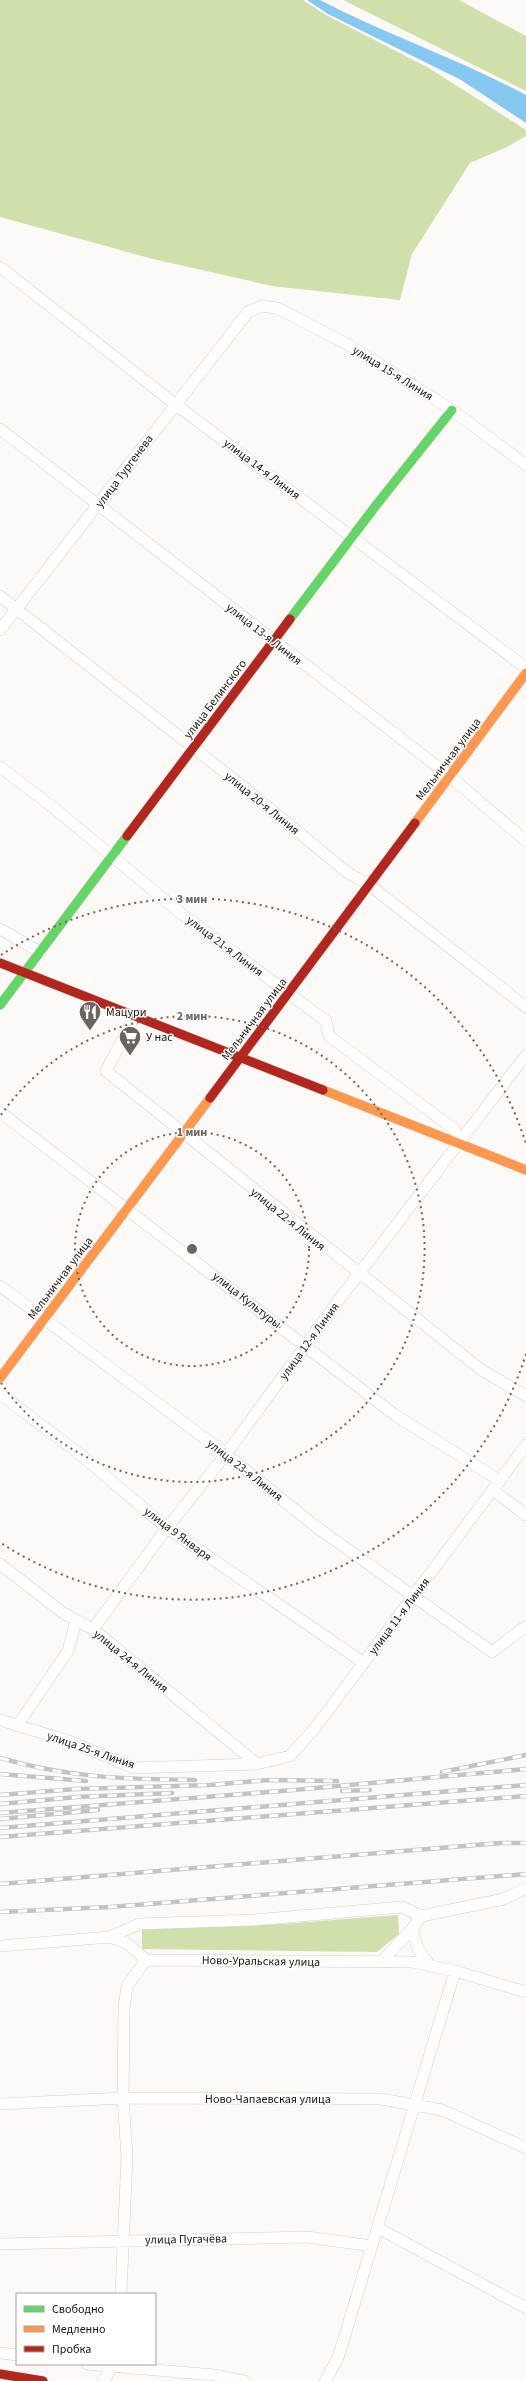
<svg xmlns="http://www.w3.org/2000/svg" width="526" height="2381" viewBox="0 0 526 2381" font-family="'Source Sans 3',sans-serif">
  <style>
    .forest { fill: #d0e0ac }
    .water { fill: #86c9f0 }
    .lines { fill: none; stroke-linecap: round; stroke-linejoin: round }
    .street-casing { stroke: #d6cfca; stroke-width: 12 }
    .fast-casing { stroke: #d6cfca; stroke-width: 10 }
    .slow-casing { stroke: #d6cfca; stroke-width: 10 }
    .jam-casing { stroke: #d6cfca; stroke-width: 10 }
    .street { stroke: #fffefe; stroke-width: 11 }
    .fast { stroke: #63d668; stroke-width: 9 }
    .slow { stroke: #ff974d; stroke-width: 9 }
    .jam { stroke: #b3261e; stroke-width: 9 }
    .rail-casing { stroke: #c5c3c1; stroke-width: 4.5 }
    .rail { stroke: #fff; stroke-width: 3; stroke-dasharray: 9; stroke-linecap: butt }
    .ring { fill: none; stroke: #6c645e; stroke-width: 2; stroke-dasharray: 2 4 }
    .labels { text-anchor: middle; stroke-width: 3; stroke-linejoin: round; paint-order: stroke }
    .street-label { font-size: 12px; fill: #1e130b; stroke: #fff }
    .poi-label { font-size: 12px; fill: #1e130b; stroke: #fff; text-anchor: start }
    .centre { fill: #6c645e; stroke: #fff; stroke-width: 2 }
    .ring-label { font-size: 12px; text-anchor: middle; font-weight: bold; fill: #6c645e; stroke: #fff; stroke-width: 3; stroke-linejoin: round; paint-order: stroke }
  </style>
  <rect width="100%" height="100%" fill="#fcf9f7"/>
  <path class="forest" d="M0,0h303l23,15 103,53 97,62v6l-19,11 -37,16 -58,91 -12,46 -128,-14 -119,-27 -153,-42z
    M343,0h116l67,36v55z
    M398,1915l1,19 -22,18 -235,-3v-21l139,-4z"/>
  <path class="water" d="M307,0h13c67,35 139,59 206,95v28l-65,-43 -133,-66z"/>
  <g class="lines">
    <g class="street-casing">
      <path id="street" d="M0,267l175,137 351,264
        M0,429l447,345 79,67
        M0,596l241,189 107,88 20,11 158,123
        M0,630l248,-318 14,-6 15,2 72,37 103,65 74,55
        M0,767l54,41 124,103 148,110 3,15 126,94 5,14
        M0,929l40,23
        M135,1016l-29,55 374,298 46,27
        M0,1112l395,303 105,66
        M0,1286l226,168 89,72 177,126 34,-26
        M0,1394l77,58 90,76 197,135
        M493,1490l33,25
        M0,1564l63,49 30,16 164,135
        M93,1629l74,-101 59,-74 112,-153 188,-246
        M0,1720l69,21 65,27 123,-4 33,-8 25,-28 211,-283
        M17,1726l51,-75 8,-31
        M110,1937l29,-13 115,-4 148,-13 19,9
        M0,1946l110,-9 17,6 19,17 267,2 42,9 71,21
        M381,1962l31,-33
        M430,1966l-12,-17 -6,-20 9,-13 83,-17 22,-11
        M0,2104l123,-6 258,1 61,11 84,38
        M378,2228l148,80
        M0,2244l307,-7 65,9
        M121,2294l6,-138 -4,-58 1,-90 3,-22 19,-26
        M0,2353l17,2
        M87,2364l127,11 30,6
        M103,2381l11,-17
        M325,2381l13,-23 117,-387"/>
    </g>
    <g class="fast-casing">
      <path id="fast" d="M290,619l87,-115 75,-94
        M0,1005l127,-169"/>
    </g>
    <g class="slow-casing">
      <path id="slow" d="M415,823l111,-150
        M323,1090l203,80
        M0,1378l210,-280"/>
    </g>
    <g class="jam-casing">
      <path id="jam" d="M127,836l163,-217
        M0,963l323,127
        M210,1098l205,-275
        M0,2374l43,7"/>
    </g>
    <use href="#street" class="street"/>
    <use href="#fast" class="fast"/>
    <use href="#slow" class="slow"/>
    <use href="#jam" class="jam"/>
    <g class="rail-casing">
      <path id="rail" d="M0,1758c69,20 124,21 195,22
        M442,1772l84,-17
        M0,1774l86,7
        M342,1791l28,-1
        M0,1795l76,-6 134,-4 59,-5 68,1
        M0,1804l77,-7 95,-4
        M0,1813l294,-23 232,-21
        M0,1819l98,-9
        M0,1828l526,-43
        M0,1837l526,-41
        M0,1884l501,-41h25
        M0,1912l110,-5 416,-33"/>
    </g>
    <use href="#rail" class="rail"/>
  </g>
  <g class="ring">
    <circle cx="192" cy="1249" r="117"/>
    <path d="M1 1115A233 233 0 1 1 1 1383"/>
    <path d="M526 1354A350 350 0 0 1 1 1543M1 955A350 350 0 0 1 526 1144"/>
  </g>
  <defs>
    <g id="restaurant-pin" transform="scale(1.15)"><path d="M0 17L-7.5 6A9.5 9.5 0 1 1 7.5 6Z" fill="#6c645e" stroke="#fff"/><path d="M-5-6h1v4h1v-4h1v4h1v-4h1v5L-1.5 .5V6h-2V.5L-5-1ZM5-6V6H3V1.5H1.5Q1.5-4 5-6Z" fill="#fff"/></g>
    <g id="supermarket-pin" transform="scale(1.15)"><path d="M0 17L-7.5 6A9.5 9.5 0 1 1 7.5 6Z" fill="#6c645e" stroke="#fff"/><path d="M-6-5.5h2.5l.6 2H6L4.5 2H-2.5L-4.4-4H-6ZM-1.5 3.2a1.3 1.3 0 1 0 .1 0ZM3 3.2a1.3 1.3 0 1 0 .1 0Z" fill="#fff"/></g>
  </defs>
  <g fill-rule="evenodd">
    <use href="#restaurant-pin" x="90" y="1012"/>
    <use href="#supermarket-pin" x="130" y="1037"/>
  </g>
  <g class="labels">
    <g class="street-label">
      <text transform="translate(393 373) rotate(32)" y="4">улица 15-я Линия</text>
      <text transform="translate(262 469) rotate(37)" y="4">улица 14-я Линия</text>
      <text transform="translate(124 471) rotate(-53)" y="4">улица Тургенева</text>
      <text transform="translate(264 634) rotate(38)" y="4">улица 13-я Линия</text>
      <text transform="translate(215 699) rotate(-53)" y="4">улица Белинского</text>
      <text transform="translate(448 759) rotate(-53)" y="4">Мельничная улица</text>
      <text transform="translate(262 803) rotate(39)" y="4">улица 20-я Линия</text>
      <text transform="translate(225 946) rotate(37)" y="4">улица 21-я Линия</text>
      <text transform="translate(254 1019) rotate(-53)" y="4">Мельничная улица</text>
      <text transform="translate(288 1219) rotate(39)" y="4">улица 22-я Линия</text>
      <text transform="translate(60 1278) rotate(-53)" y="4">Мельничная улица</text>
      <text transform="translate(247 1300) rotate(38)" y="4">улица Культуры</text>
      <text transform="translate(309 1341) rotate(-54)" y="4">улица 12-я Линия</text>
      <text transform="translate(245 1470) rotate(38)" y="4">улица 23-я Линия</text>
      <text transform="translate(178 1534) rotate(37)" y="4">улица 9 Января</text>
      <text transform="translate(399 1616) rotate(-53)" y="4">улица 11-я Линия</text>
      <text transform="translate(131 1661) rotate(39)" y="4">улица 24-я Линия</text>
      <text transform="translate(91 1750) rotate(19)" y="4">улица 25-я Линия</text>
      <text transform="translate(261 1961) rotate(1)" y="4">Ново-Уральская улица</text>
      <text x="268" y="2103">Ново-Чапаевская улица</text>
      <text transform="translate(186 2239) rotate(-1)" y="4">улица Пугачёва</text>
    </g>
    <g class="poi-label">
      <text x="106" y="1016">Мацури</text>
      <text x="146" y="1041">У нас</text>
    </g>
  </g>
  <circle cx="192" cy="1249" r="6" class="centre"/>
  <g class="ring-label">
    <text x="192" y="903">3 мин</text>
    <text x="192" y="1020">2 мин</text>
    <text x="192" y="1136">1 мин</text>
  </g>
  <rect x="16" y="2293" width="140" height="72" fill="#ffffff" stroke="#a5a19d"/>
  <rect x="24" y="2306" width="20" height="6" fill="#63d668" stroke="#a5a19d"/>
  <text x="52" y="2313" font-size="12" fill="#1e130b">Свободно</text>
  <rect x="24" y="2326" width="20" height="6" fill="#ff974d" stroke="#a5a19d"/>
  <text x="52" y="2333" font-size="12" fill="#1e130b">Медленно</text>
  <rect x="24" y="2346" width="20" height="6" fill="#b3261e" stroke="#a5a19d"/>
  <text x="52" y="2353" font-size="12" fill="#1e130b">Пробка</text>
</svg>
